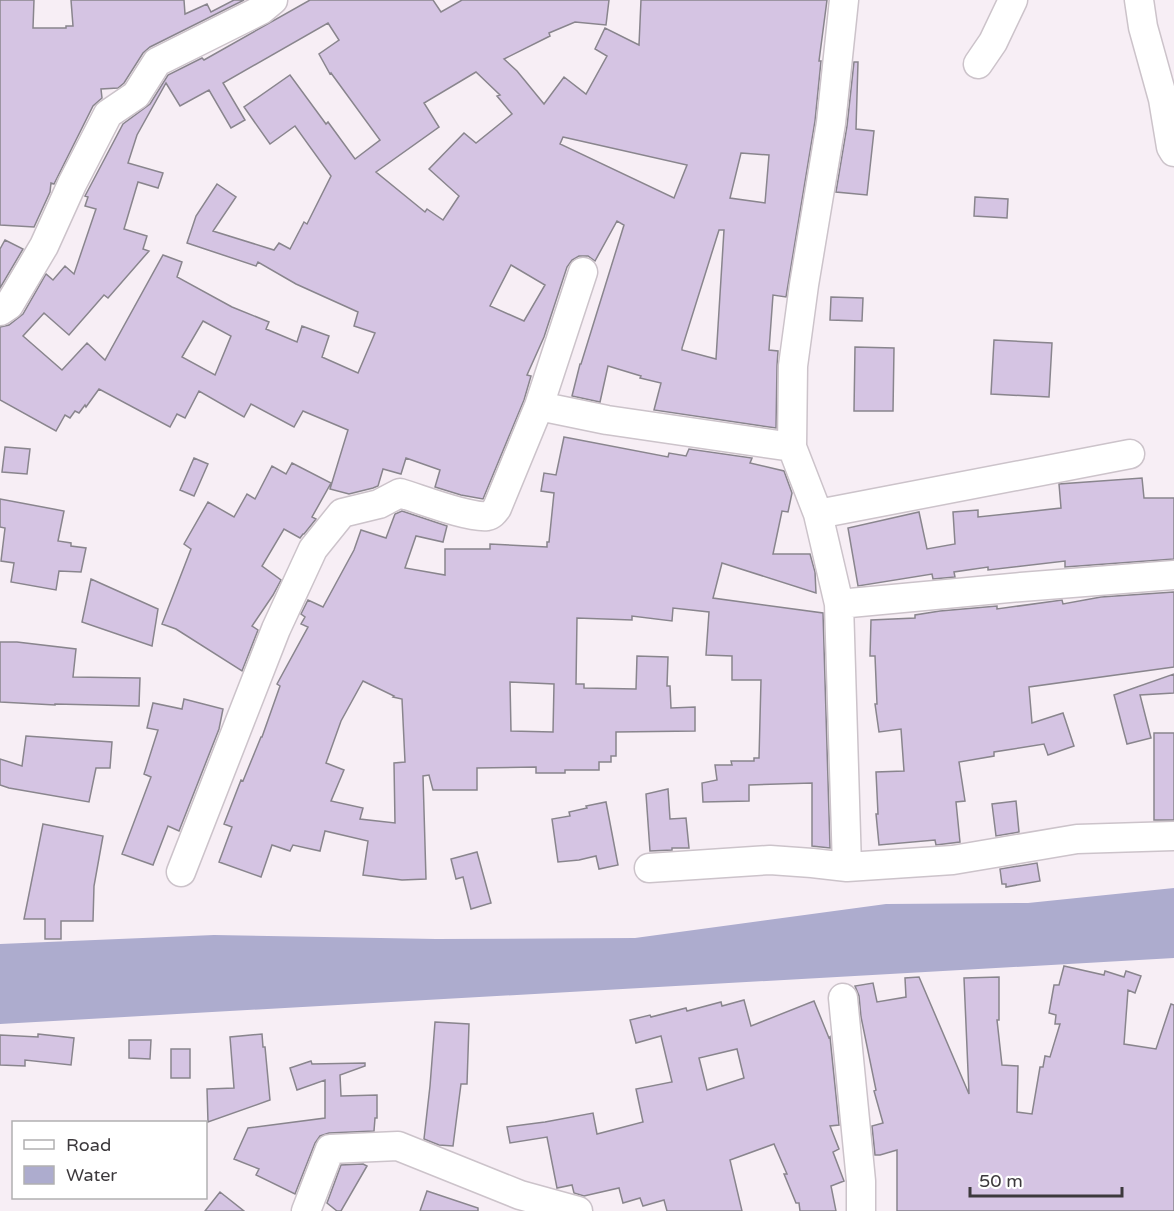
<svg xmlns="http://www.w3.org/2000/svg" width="1174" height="1211" viewBox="0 0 1174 1211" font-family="'Varela Round',sans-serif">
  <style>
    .water { fill: #adacce }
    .building { fill: #d5c4e3; stroke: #89858d; stroke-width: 1.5; fill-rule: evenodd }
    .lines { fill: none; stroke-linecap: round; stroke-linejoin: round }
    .minor-casing { stroke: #ccc3ca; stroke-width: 31 }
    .minor { stroke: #fff; stroke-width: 28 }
  </style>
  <rect width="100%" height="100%" fill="#f7eef5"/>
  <path class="water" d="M1174,888v70l-1174,66v-80l214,-9 222,4 199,-1 251,-34 142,-1z"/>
  <path class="building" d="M0,0h34l-1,28h33v-2h7l-2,-26h113l1,14 22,-10 4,8 23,-12h10l-94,47 -7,6 -19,30 -6,5 -17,1 1,9 -9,8 -39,78 -3,-1 -1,9 -16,35 -34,-2z
    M310,0h123l8,12 21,-12h147l-3,25 -31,-3 -26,11 1,3 -46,23 13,12 27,33 20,-27 22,17 21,-38 -12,-7 10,-21 34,17 2,-45h186l-8,61h2l-6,60 -29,176 -13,-2 -4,55 9,1 -1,15 -1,62 -122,-18 7,-27 -21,-5 1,-2 -33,-10 -8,36 -28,-6 8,-32h1l43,-139 -7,-4 -22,40 -7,-5h-9l-7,4 -5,7 -23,70 -17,38 4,1 -7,24 -41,99 -22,-4 -26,-8 5,-17 -34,-12 -5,16 -18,-5 -5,17 -5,2 -24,6 -19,-5 18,-59 -45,-19 -9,16 -43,-23 -7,13 -45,-26 -14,27 -8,-4 -7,13 -71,-38 -13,18 -1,-2 -6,8 -4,-2 -5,7 -5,-3 -9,16 -56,-31v-73l9,-2 14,-11 23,-40 7,6 12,-14 9,8 22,-65 -11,-3 3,-9 -3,-1 38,-72 27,-20 18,-29 34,-17 2,2zM328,23l11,17 -20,14 11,20 1,-1 49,67 -25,19 -27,-37 -2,2 -36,-49 -46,32 26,37 25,-18 36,50 -24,48 -3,-2 -14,27 -11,-6 -5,7 -61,-19 23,-34 -19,-13 -21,32 -9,27 69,23 2,-4 38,22 62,28 -4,14 21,7 -17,40 -36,-16 7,-21 -27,-10 -5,16 -31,-13 3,-7 -37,-15 -55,-30 5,-15 -19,-7 -58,105 -18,-17 -25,27 -39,-34 21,-23 25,22 35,-40 4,3 41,-47 -6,-2 4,-13 -23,-7 14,-47 20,6 5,-15 -35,-10 9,-28 29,-52 14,23 29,-16 22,38 14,-8 -22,-37zM476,72l24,23 -3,1 15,18 -36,29 -12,-10 -35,36 30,27 -16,24 -16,-11 -2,3 -49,-40 63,-45 -15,-24zM563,137l124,28 -13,33 -114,-54zM741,153l28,2 -4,48 -35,-5zM719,230h5l-8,129 -34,-9v-2zM511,265l34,20 -21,36 -34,-15zM203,321l28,15 -16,39 -33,-18z
    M854,62h4l-2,67 18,2 -7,64 -31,-3 11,-66z
    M975,197l33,2 -1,19 -33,-2z
    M5,240l18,9 -23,39v-39z
    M831,297l32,1 -1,23 -32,-1z
    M994,340l58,3 -3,54 -58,-3z
    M855,347l39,1 -1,63h-39z
    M564,437l104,20 1,-4 17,3 3,-7 63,9 -2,5 34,8 8,22 -4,19 -6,-1 -9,43h37l5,18 1,21 -94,-30 -9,35 110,15 7,235 -18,-2v-63l-63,2v16l-46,1 -1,-19 15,-3 -2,-15h17l-1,-4h23v-3h5l2,-78h-29v-24l-26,-1 3,-43 -36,-4 -1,13 -40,-5v4l-55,-2 -1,66h8v4l52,1 1,-33 31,1 -1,29h3l1,22 24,-1v24l-79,1v24h-5v6h-12v8h-34v3h-29v-6l-59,1v22h-44l-4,-15 -6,1 3,103 -24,1 -39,-5 5,-34 -43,-10 -5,20 -27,-6 -3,6 -18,-6 -11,32 -42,-15 13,-35 -8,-3 17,-44 2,1 18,-44h1l18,-51 -3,-2 31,-57 -7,-3 4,-7 -4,-3 7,-14 15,7 31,-57 7,-20 25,8 9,-24 7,-3 45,15 -4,16 -27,-6 -11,32 40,7v-26h45v-5l57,3v-5h2l5,-49 -13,-2 3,-18 12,2zM363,681l31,15 -1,1 9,2 3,63 -11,1 1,60 -35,-4 3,-11 -32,-7 13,-31 -18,-7 15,-42zM510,682l44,2 -1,48 -42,-1z
    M5,447l25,2 -3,25 -25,-2z
    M194,458l14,6 -14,32 -14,-6z
    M292,463l39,20 -19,34 4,2 -12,15h-1l-3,4 -16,-9 -22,37 19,14 -8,15 -21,31 6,4 -16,41 -66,-42 -14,-5 29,-75 -7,-5 24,-42 26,15 13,-23 8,5 17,-33 14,8z
    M1142,478l2,20h30v61l-109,8v-6l-77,9v-3l-34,5 1,5 -22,2 -1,-5 -74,12 -10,-58 71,-16 8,37 28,-5 -2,-32 25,-2v7l83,-9 -2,-24z
    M0,499l64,12 -6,30 13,2v3l15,2 -5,24 -22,-1 -3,19 -45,-8 3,-19 -13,-2 4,-33 -5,-1z
    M91,579l67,30 -6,37 -70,-24z
    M1174,592v75l-145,20 3,36 31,-10 11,33 -26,9 -4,-11 -50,8v4l-35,6 6,39 -9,1 4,40 -24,3 -1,-5 -56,5 -3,-31h2l-2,-42 28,-1 -3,-42 -22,3 -4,-28h2l-2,-48h-5l1,-36 44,-2v-3l25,-4 57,-5v3l65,-9 1,4 38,-7z
    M0,642h17l59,7 -3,28 67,1 -1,28 -84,-2v1l-55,-3z
    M1174,674v19l-34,2 11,43 -24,6 -13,-49z
    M184,699l39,10 -4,20 -40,102 -11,-5 -15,39 -31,-11 29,-77 -7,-3 14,-44 -11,-2 6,-25 29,6z
    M1154,733h20v87h-20z
    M26,736l86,6 -2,26h-14l-7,34 -80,-14 -9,-3v-26l22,7z
    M668,789l2,30 16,-1 3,30h-17v2l-22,1 -4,-57z
    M1016,801l3,31 -23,4 -4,-32z
    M606,802l12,63 -19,4 -3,-13 -17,4 -21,2 -6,-43 18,-3 -1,-4 18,-4 -1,-2z
    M43,824l60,12 -9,50 -1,35h-32v18h-16v-20h-21z
    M477,852l14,51 -20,6 -8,-32 -7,2 -5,-20z
    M1037,863l3,18 -34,6v-3h-4l-2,-15z
    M1064,966l40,9 1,-4 19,6 2,-6 15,5 -6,17 -7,-3 -4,54 32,5 15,-45 3,1v206h-277v-61l-17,5h-5l-3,-29 11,-3 -9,-32 2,-1 -15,-73 -2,-21 -4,-10 18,-3 4,19 29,-5 -1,-19 14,-1 50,117 -5,-116 35,-1v43h-2l5,45 16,1 -1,46 15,2 8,-47h3l2,-11 5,1 10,-33h-5l1,-9 -7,-2 5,-28h5z
    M744,1000l7,26 63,-25 15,37 1,-1 9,88 -9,1 9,23 -6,3 11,29 -13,5 5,25h-36l-1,-8h-3l-12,-29h3l-13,-30 -44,16 12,51h-75l-3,-11 -21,6 -3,-8 -17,5 -4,-15 -35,8 -10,-3 -2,-8 -15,3 -10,-51 -37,6 -3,-16 38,-5 48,-9 4,21 46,-12 -7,-33 36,-7 -11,-46 -25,7 -6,-23 20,-5 1,2 35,-9 1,3 34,-9 1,4zM737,1049l7,29 -37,12 -8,-32z
    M435,1022l34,2 -2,60h-6l-8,62 -14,-1 -15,-6 6,-53z
    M38,1034l36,4 -3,27 -46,-5v6l-25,-1v-30l38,2z
    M262,1034l1,13h2l5,53 -62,22 -1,-33 27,-1 -4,-51z
    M129,1040h22l-1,19 -21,-1z
    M171,1049h19v29h-19z
    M311,1061l1,3 53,-1v3l-25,9 1,21 36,-1v23h-2l-1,13 -45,2 -9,3 -5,7 -20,51 -39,-19 3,-6 -25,-10 14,-31 77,-10v-38l-28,10 -7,-22z
    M363,1164l4,2 -26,45h-4l-10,-8 14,-38z
    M427,1191l51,17v3h-58z
    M220,1192l24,19h-39z"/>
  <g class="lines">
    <g class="minor-casing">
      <path id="minor" d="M844,0l-13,123 -27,162 -11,81 -1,81 26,67 21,90 8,263
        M1139,0l4,27 20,72 8,48 3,5
        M978,64l15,-22 20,-42
        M0,311l9,-6 35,-59 28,-62 36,-70 28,-19 21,-33 104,-52 12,-10
        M539,406l68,14 185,27
        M818,514l312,-60
        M839,604l182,-17 153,-12
        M649,868l121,-8 42,3 35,4 106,-7 124,-21 97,-3
        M181,872l95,-243 37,-80 29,-36 37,-9 21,-11c20,6 68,25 87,23 5,-1 7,-4 10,-8l42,-102 44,-134
        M843,998l18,183v30
        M306,1211l24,-62 68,-3 122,49 58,16"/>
    </g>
    <use href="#minor" class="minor"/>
  </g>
  <rect x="12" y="1121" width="195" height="78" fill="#ffffff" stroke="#b1b0b1" stroke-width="1.5"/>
  <rect x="24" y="1140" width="30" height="9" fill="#ffffff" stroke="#b1b0b1" stroke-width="1.5"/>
  <text x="66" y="1151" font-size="18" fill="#3c393c">Road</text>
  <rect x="24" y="1166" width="30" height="18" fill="#adacce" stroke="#b1b0b1" stroke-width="1.5"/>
  <text x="66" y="1181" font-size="18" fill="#3c393c">Water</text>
  <path d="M970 1187v9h152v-9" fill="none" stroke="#3c393c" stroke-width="3"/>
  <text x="979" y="1187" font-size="18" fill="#3c393c" stroke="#ffffff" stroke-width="4.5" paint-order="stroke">50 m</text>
</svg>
